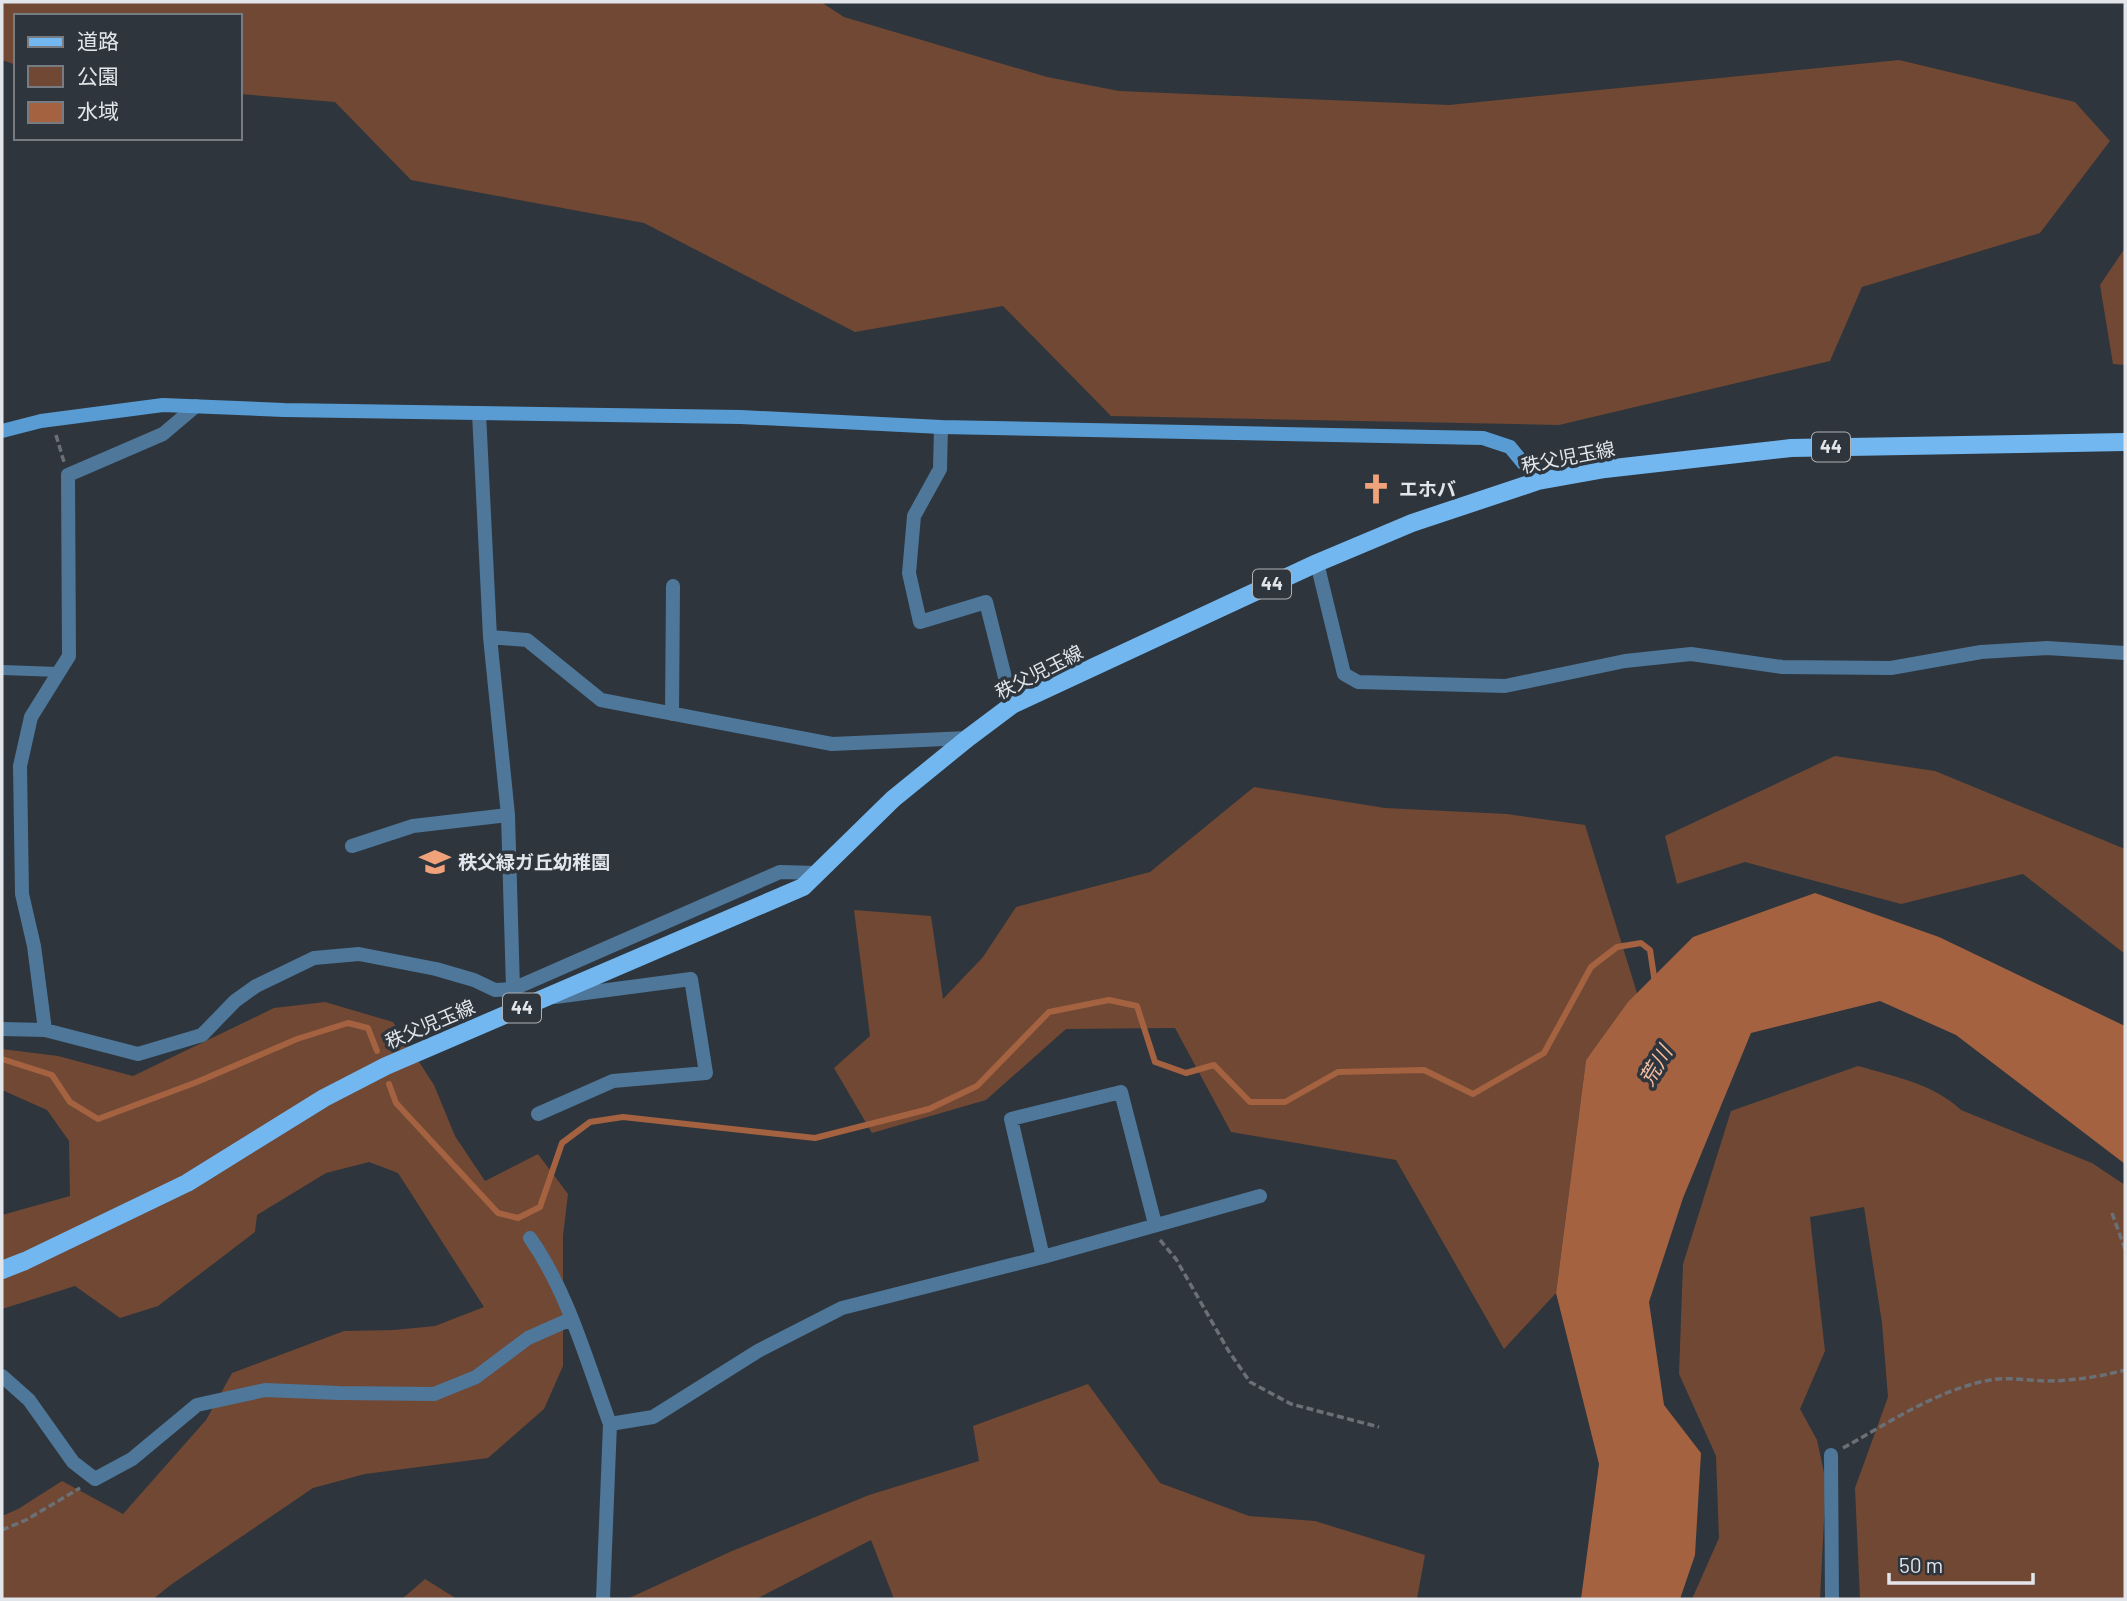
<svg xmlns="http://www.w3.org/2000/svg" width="2127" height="1601" viewBox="0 0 2127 1601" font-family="Barlow,'Noto Sans JP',sans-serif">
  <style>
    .green { fill: #704834 }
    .water { fill: #a46240 }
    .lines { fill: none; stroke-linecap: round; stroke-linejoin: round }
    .stream { stroke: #a46240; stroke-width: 6 }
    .path { stroke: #6a7076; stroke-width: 3.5; stroke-dasharray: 7 3.5; stroke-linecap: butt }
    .lane { stroke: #4e779a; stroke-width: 10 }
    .street { stroke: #4e779a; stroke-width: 14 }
    .secondary { stroke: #589cd3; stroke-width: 14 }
    .primary { stroke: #73b7f0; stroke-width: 18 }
    .labels { text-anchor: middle; stroke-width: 7; stroke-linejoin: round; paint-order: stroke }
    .shield { fill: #2e353c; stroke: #acb1b6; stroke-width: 2 }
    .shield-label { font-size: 18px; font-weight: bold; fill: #e2e6ea }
    .street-label { font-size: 19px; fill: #e2e6ea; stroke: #2e353c }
    .poi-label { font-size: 19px; font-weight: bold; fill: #e2e6ea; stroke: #2e353c; text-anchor: start }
    .water-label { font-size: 21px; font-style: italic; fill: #f8bfa2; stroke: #2e353c }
  </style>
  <rect width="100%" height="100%" fill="#2e353c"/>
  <path class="green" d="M2,2h819l23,15 203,60 72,14 330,14 450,-45 176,42 35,39 -70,92 -178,54 -32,74 -271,64 -448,-9 -108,-110 -148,26 -211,-109 -233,-43 -76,-78 -95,-8v-78h-224v49l-14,-5z
    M2125,248v117l-12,-1 -13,-79z
    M1835,756l100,15 190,78v105l-102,-80 -122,30 -156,-42 -68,22 -12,-48z
    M1254,787l131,21 122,6 78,11 52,168 -51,67 -30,233 -52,56 -108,-189 -165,-28 -56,-104 -109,1 -80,71 -114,33 -38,-65 36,-32 -16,-126 77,6 12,83 40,-42 33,-50 134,-35z
    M325,1002l68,20 41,63 21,51 30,45 53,-27 30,40 -5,42v130l-19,43 -56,49 -123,16 -52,14 -141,96 -19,15h-151v-83l16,-7 44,-28 61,33 83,-94 26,-47 112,-42 50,-1 41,-4 49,-19 -86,-134 -29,-11 -43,11 -69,42 -2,17 -97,74 -38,12 -45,-32 -73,23v-94l68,-19 -1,-55 -22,-31 -45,-20v-41l56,7 75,20 141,-68z
    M1858,1066c35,10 76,18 103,44l131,53 33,22v414h-265l-5,-111 33,-91 -6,-74 -18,-116 -54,10 15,134 -25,58 17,31 9,42 -6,117h-128l27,-61 -3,-82 -37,-82 4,-110 48,-153z
    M1088,1384l72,99 89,33 66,5 110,34 -8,44h-523l-23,-59 -115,59h-129l105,-48 137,-56 110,-34 -6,-35z
    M425,1579l32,20h-55z"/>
  <path class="water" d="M1815,893l124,44 186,89v138l-169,-129 -76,-34 -129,32 -68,165 -34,104 15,103 37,48 -6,102 -15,44h-99l18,-135 -43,-171 30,-233 42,-58 65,-65z"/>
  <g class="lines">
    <path class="stream" d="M2,1059l50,16 18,27 28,17 99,-37 100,-43 51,-16 20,5 9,23
      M389,1084l7,19 102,110 20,5 22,-11 22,-64 28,-21 33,-5 192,21 114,-29 48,-23 72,-74 60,-12 28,6 18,56 31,11 28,-8 36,37h35l53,-30 86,-2 49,24 71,-41 47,-86 26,-20 24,-4 9,7 5,33"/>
    <path class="path" d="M56,435l8,27
      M2112,1213l13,36
      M1160,1240l16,19 52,91 22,32 41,22 88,23
      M1843,1448c47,-26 94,-58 147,-68 17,-3 37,0 55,1 28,0 53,-4 80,-11
      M2,1530l24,-10 54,-32"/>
    <path class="lane" d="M2,670l57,2"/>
    <path class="street" d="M479,413l11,224 18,178 5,174
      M941,427l-1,42 -26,47 -5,57 11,49 66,-20 26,103
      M1317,563l27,111 14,8 147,4 120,-25 66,-7 91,13 109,1 90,-16 66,-4 78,5
      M490,637l37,3 74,60 231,44 136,-6
      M672,714l1,-128
      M352,846l61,-20 95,-11
      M2,1029l43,1 93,24 64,-19 33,-34 21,-15 58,-28 45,-4 77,15 38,11 21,10 18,-1 267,-117 37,1
      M45,1030l-11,-84 -12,-52 -2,-128 11,-49 38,-61 -1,-181 95,-41 33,-28
      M538,1114l75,-33 93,-8 -15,-94 -136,18
      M530,1238c38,54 57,124 80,186l43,-7 105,-66 84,-43 201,-51 217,-61
      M1043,1257l-32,-138 110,-27 34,132
      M2,1376l27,24 44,62 22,17 37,-20 65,-54 68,-15 74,3 95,1 42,-17 52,-39 43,-19
      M1831,1455l1,144
      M603,1599l7,-175"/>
    <path class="secondary" d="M2,431l39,-10 122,-16 121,5 457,7 200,10 542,11 27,9 28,34"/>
    <path class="primary" d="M2,1270l23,-9 162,-78 137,-85 62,-32 417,-179 90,-88 75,-61 44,-33 305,-142 95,-40 126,-42 67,-12 186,-21 334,-6"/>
  </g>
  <defs>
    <g id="church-bare" transform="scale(2.415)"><path d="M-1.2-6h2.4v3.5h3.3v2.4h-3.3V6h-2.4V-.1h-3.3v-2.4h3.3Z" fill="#f0a27a" stroke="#2e353c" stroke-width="2.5" paint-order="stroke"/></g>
    <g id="school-bare" transform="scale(2.415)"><path d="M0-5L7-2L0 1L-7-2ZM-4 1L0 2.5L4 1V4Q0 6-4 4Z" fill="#f0a27a" stroke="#2e353c" stroke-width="2.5" paint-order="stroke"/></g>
  </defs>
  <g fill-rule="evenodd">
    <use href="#church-bare" x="1376" y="489"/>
    <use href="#school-bare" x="435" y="862"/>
  </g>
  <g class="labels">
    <g class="shield">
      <rect x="1812" y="432.5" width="38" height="29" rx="5"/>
      <rect x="1253" y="569.5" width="38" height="29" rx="5"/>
      <rect x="503" y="993.5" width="38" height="29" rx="5"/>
    </g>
    <g class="shield-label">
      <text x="1831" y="453">44</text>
      <text x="1272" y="590">44</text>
      <text x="522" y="1014">44</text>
    </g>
    <g class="street-label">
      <text transform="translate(1568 457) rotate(-11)" y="7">秩父児玉線</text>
      <text transform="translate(1039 672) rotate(-27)" y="7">秩父児玉線</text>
      <text transform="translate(430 1024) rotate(-23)" y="7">秩父児玉線</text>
    </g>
    <g class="poi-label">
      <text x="1399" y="496">エホバ</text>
      <text x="458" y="869">秩父緑ガ丘幼稚園</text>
    </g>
    <g class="water-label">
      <text transform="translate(1656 1066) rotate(-59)" y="7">荒川</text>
    </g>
  </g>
  <rect width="2127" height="1601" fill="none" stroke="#e2e6ea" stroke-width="7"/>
  <rect x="14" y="14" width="228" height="126" fill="#2e353c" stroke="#767c82" stroke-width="2"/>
  <rect x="28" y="37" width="35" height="10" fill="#73b7f0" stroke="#767c82" stroke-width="2"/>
  <text x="77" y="49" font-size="21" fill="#e2e6ea">道路</text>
  <rect x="28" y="66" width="35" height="21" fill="#704834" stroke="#767c82" stroke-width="2"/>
  <text x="77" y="84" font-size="21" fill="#e2e6ea">公園</text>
  <rect x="28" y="102" width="35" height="21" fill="#a46240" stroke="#767c82" stroke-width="2"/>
  <text x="77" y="119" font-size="21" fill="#e2e6ea">水域</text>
  <path d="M1889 1573v10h144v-10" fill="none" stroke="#e2e6ea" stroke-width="3.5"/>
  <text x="1899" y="1573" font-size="21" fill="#e2e6ea" stroke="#2e353c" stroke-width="5" paint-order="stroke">50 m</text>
</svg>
